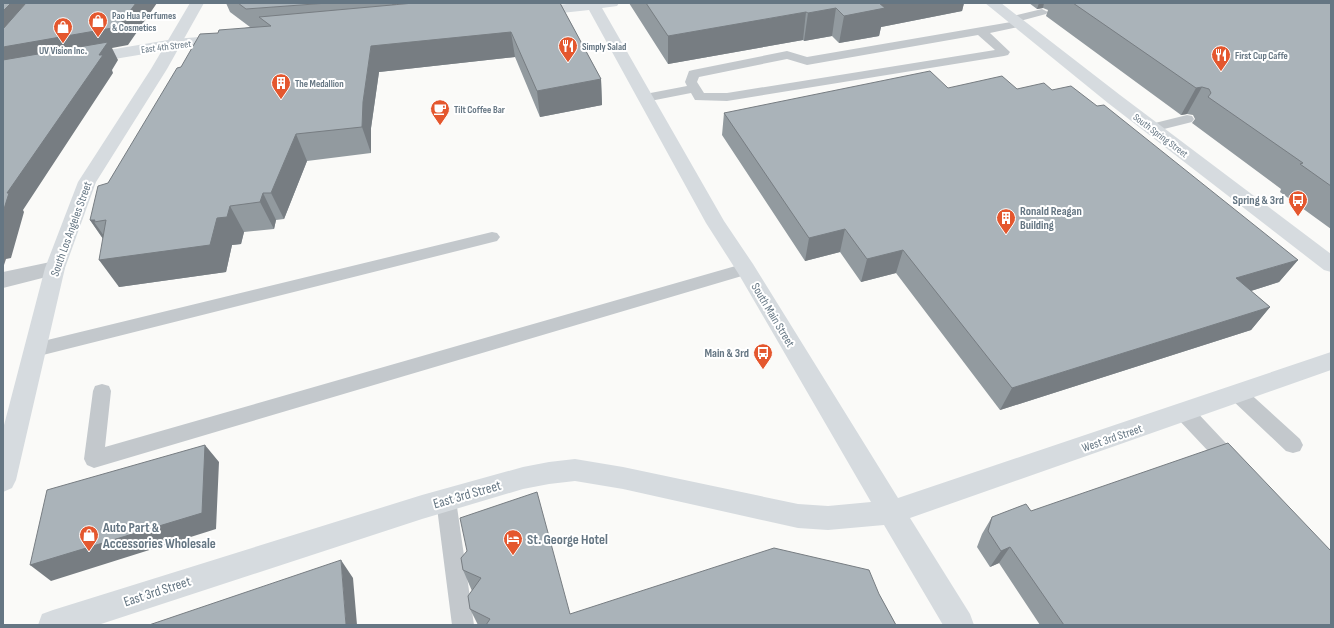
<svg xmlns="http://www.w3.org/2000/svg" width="1334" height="628" viewBox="0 0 1334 628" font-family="'Sofia Sans Condensed',sans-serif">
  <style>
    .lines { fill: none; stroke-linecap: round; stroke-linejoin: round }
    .service { fill: #c3c8cc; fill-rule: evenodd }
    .minor { fill: #c3c8cc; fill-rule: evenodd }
    .secondary { fill: #d6dbdf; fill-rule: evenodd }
    .primary { fill: #d6dbdf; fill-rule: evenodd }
    .wall { fill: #929a9f }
    .shaded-wall { fill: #777d82 }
    .building { fill: #aab3b9; stroke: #777d82 }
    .labels { text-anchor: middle; stroke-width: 4; stroke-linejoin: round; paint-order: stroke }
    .far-poi-label { font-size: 10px; font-weight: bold; fill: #657683; stroke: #fff; text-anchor: start }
    .far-street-label { font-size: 10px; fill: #657683; stroke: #fff }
    .poi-label { font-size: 12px; font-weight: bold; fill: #657683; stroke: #fff; text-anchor: end }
    .street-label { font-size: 12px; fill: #657683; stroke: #fff }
    .near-street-label { font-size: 14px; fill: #657683; stroke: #fff }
    .near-poi-label { font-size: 14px; font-weight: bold; fill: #657683; stroke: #fff; text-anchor: start }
  </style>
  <rect width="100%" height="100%" fill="#fafaf8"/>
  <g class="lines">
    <path class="service" d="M1042,9l6,3 -2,2 -26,7 5,3 -2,2 -33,7 20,19 -2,3 -4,1 -277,45 -32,-1 -4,-7 -46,9 -5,-1 -1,-3 1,-3 47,-9 -2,-4 4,-11 4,-1 94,-19 20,6 204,-35 -4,-3 2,-2zM978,35l17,15 -268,43h-23l-7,-11 2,-5 88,-18 20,6z
      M1187,115l5,1 2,3 -2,3 -40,10 -5,-1 -2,-3 2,-3z
      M492,232l5,1 3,4 -3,4 -462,116 -6,-2 -3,-5 3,-5 6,-2z
      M746,263l6,2 2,4 -2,4 -658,195 -7,-3 -3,-6 9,-68 2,-5 7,-2 7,2 2,5 -6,56z
      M1238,386l7,3 55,50 3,6 -3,6 -7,2 -7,-2 -55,-52 -2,-5 2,-5z
      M1184,404l7,2 48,51 3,6 -3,6 -7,3 -7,-3 -48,-51 -2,-6 2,-6z
      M446,491l7,2 3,7 18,125h-22l-16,-125 3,-7z"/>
    <path class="minor" d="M55,261l7,2 3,5 -3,5 -59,15v-16z"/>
    <path class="secondary" d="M190,3h14l-37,66 -71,113 -31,86 -49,212 -4,8 -9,4v-63l42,-161 33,-86 73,-113z"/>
    <path class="primary" d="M575,3h44l-2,3 -15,2 122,213 29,43 145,234 433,-146v18l-421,148 60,96 4,11h-31l-59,-100 -56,5 -30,-2 -175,-39 -48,-8 -26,3 -26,5 -101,30 -324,106h-60l4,-11 11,-4 369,-115 101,-28 26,-5 26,-3 48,8 175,37 30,2 43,-4 -133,-229 -32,-50 -117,-213 -55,6 -5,-1 -2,-3 2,-3 5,-1z
      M985,3h16l119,92 211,159v18l-7,-2 -216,-167z
      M225,35l5,2 3,3 -3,3 -56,6 -89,15 -6,-2 -2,-3 2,-3 6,-2 89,-15z"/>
  </g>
  <path class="wall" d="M226,3h170v2l11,-1v-1h153l41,76 1,26 -62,12 -25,-60 -136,15 -8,56v25l-64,8 -23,58 -8,1 -2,9 -30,3 -3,12 -9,1 -6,27 -107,15 -16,-48 -13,-19 18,-37 73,-116 37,-34 32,-6 -20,-15z
    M629,3h335l-2,8 -81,16 -2,9 -40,7 -7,-7 -28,5 -1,-1 -135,24z
    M1029,3h302v226l-51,-37 1,-3 -89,-66 3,-4 -2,-4 -6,-1 -6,1 -135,-99 2,-6 -5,-2 -6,1z
    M948,88l69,1 35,1 45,16 201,154 -19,22 -28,9 19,16 -19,23 -251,80 -104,-137 -35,9 -21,-30 -35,9 -83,-126 2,-22z
    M1031,511l300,114h-291l-41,-62 -9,4 -13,-20 5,-13 10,-17z
    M463,570l107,44 309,-20 17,31h-418l-8,-16 2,-18z"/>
  <path class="shaded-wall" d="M11,3h27l-35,40v-32z
    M136,3h21l-29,42 -16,3 6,12 -6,10 1,3 -90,137 1,2 -13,46 -5,1 -3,9v-56l4,-19 -4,-125v-21z
    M392,3h4v17z
    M876,3h88l-2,8 -81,16 -2,9 -40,7 5,-27z
    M1039,3h5l-1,5 -6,1z
    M836,8l-4,28 -28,5 4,-28z
    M806,12l-3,28 -135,24v-28z
    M511,32l4,25 -136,15 -8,56v25l-9,-26 1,-25 8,-56z
    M601,79l1,26 -62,12 -3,-26z
    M1202,87l-15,27 -6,1 15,-27z
    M296,134l11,27 -23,58 -13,-26z
    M263,193l13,27 -2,9 -14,-27z
    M230,206l14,26 -3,12 -9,1 -6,27 -107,15 -20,-27 118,-42z
    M90,220h5l-1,2 18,25h-3z
    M845,229l-5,23 -35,9 4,-23z
    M903,250l-7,23 -35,9 6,-23z
    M1298,260l-19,22 -60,19 17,-23z
    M1270,307l-19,23 -251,80 12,-22z
    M205,445l14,17 -3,67 -165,52 -21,-16z
    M1010,547l-11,16 -9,4 11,-16z
    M341,560l12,18 4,47h-11z"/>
  <path class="building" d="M3,3h8l-8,8z
    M26,3h110l-18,24 -115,20v-18z
    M238,3h90l-82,6z
    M414,3h146l41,76 -64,12 -26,-59 -140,14 -8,56 -1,25 -66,7 -25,59h-8l-3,9 -30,4 -3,11 -10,1 -7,27 -111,15 7,-40 -12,2 1,-2h-5l8,-34 10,-3 69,-115 4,-1 19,-33 18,-1 1,-3 52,-4 -12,-9z
    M646,3h233l6,5 -41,8 -8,-8 -28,5 -2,-1 -138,24z
    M1073,3h258v183l-31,-22 3,-1 -95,-66 3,-4 -2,-4 -7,-2 -6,1z
    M108,42l-9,13h4l-96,138h2l-6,19v-152z
    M930,71l18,17 54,-12 15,13 27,-6 8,7 19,-4 26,20 7,-1 194,155 -62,18 34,29 -258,81 -109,-138 -36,9 -22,-30 -36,9 -85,-125z
    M1228,443l103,108v74h-267l-54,-78 -9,4 -13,-20 4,-14 34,-13 5,7z
    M205,445l-3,68 -172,52 17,-75z
    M537,492l33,122 204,-66 95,22 10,24 17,31h-410l4,-6 -20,-10 -2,-13 13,-18 -18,-8 -2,-12 6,-7 -7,-33z
    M341,560l5,65h-197z"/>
  <defs>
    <g id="shop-pin" transform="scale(1)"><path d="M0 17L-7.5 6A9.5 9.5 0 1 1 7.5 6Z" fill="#e4572e" stroke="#fff"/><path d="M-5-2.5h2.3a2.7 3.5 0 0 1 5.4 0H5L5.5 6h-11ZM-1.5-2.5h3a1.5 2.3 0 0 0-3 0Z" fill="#fff"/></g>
    <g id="restaurant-pin" transform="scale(1)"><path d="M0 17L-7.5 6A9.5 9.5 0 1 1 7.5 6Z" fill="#e4572e" stroke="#fff"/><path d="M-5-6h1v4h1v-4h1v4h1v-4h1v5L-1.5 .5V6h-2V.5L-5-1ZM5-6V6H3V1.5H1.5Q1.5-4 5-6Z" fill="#fff"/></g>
    <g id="building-pin" transform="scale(1)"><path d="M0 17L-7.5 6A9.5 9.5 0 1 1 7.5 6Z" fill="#e4572e" stroke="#fff"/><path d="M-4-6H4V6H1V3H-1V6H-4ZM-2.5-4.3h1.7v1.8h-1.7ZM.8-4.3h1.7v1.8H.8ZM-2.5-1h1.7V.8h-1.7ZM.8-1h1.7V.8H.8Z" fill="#fff"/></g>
    <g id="cafe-pin" transform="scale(1)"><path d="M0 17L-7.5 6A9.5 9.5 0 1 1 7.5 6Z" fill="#e4572e" stroke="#fff"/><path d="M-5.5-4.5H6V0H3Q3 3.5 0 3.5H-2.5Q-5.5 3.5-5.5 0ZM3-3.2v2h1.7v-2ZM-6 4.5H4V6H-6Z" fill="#fff"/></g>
    <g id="bus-pin" transform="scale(1)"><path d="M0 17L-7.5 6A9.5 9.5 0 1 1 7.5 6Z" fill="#e4572e" stroke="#fff"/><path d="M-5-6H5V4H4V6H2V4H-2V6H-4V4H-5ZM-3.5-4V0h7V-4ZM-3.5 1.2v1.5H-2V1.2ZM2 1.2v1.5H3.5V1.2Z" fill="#fff"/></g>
    <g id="hotel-pin" transform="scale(1)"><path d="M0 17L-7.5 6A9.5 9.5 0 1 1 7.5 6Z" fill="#e4572e" stroke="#fff"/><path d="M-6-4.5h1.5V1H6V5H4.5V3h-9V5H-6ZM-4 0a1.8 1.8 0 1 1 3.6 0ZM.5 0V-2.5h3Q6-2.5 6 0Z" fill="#fff"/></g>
  </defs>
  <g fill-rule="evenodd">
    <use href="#shop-pin" x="98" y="21"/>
    <use href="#shop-pin" x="63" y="27"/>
    <use href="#restaurant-pin" x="568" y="46"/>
    <use href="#restaurant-pin" x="1221" y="55"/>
    <use href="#building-pin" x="281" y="83"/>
    <use href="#cafe-pin" x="440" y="109"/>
    <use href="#bus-pin" x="1298" y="200"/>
    <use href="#building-pin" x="1006" y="218"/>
    <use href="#bus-pin" x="763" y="353"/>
    <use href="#shop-pin" x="89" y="535"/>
    <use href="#hotel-pin" x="513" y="539"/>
  </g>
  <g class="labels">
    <g class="far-poi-label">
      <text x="112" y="19">Pao Hua Perfumes<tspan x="112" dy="12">&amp; Cosmetics</tspan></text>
      <text x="582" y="50">Simply Salad</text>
      <text x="63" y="54" text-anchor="middle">UV Vision Inc.</text>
      <text x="1235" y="59">First Cup Caffe</text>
      <text x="295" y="87">The Medallion</text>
      <text x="454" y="113">Tilt Coffee Bar</text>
    </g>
    <g class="far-street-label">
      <text transform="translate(166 46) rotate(-7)" y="4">East 4th Street</text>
      <text transform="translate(1161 135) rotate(37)" y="4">South Spring Street</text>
    </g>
    <g class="poi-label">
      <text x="1284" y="204">Spring &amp; 3rd</text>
      <text x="1020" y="215" text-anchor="start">Ronald Reagan<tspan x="1020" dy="14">Building</tspan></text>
      <text x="749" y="357">Main &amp; 3rd</text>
    </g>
    <g class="street-label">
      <text transform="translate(71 229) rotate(-70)" y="4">South Los Angeles Street</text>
      <text transform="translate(773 315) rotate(59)" y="4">South Main Street</text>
      <text transform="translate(1112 438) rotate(-19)" y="4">West 3rd Street</text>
    </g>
    <g class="near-street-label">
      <text transform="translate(467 494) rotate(-16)" y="5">East 3rd Street</text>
      <text transform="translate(157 591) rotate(-18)" y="5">East 3rd Street</text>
    </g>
    <g class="near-poi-label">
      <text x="103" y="532">Auto Part &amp;<tspan x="103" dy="16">Accessories Wholesale</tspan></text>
      <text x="527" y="544">St. George Hotel</text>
    </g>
  </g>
  <rect width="1334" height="628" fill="none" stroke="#657683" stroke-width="8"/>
</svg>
